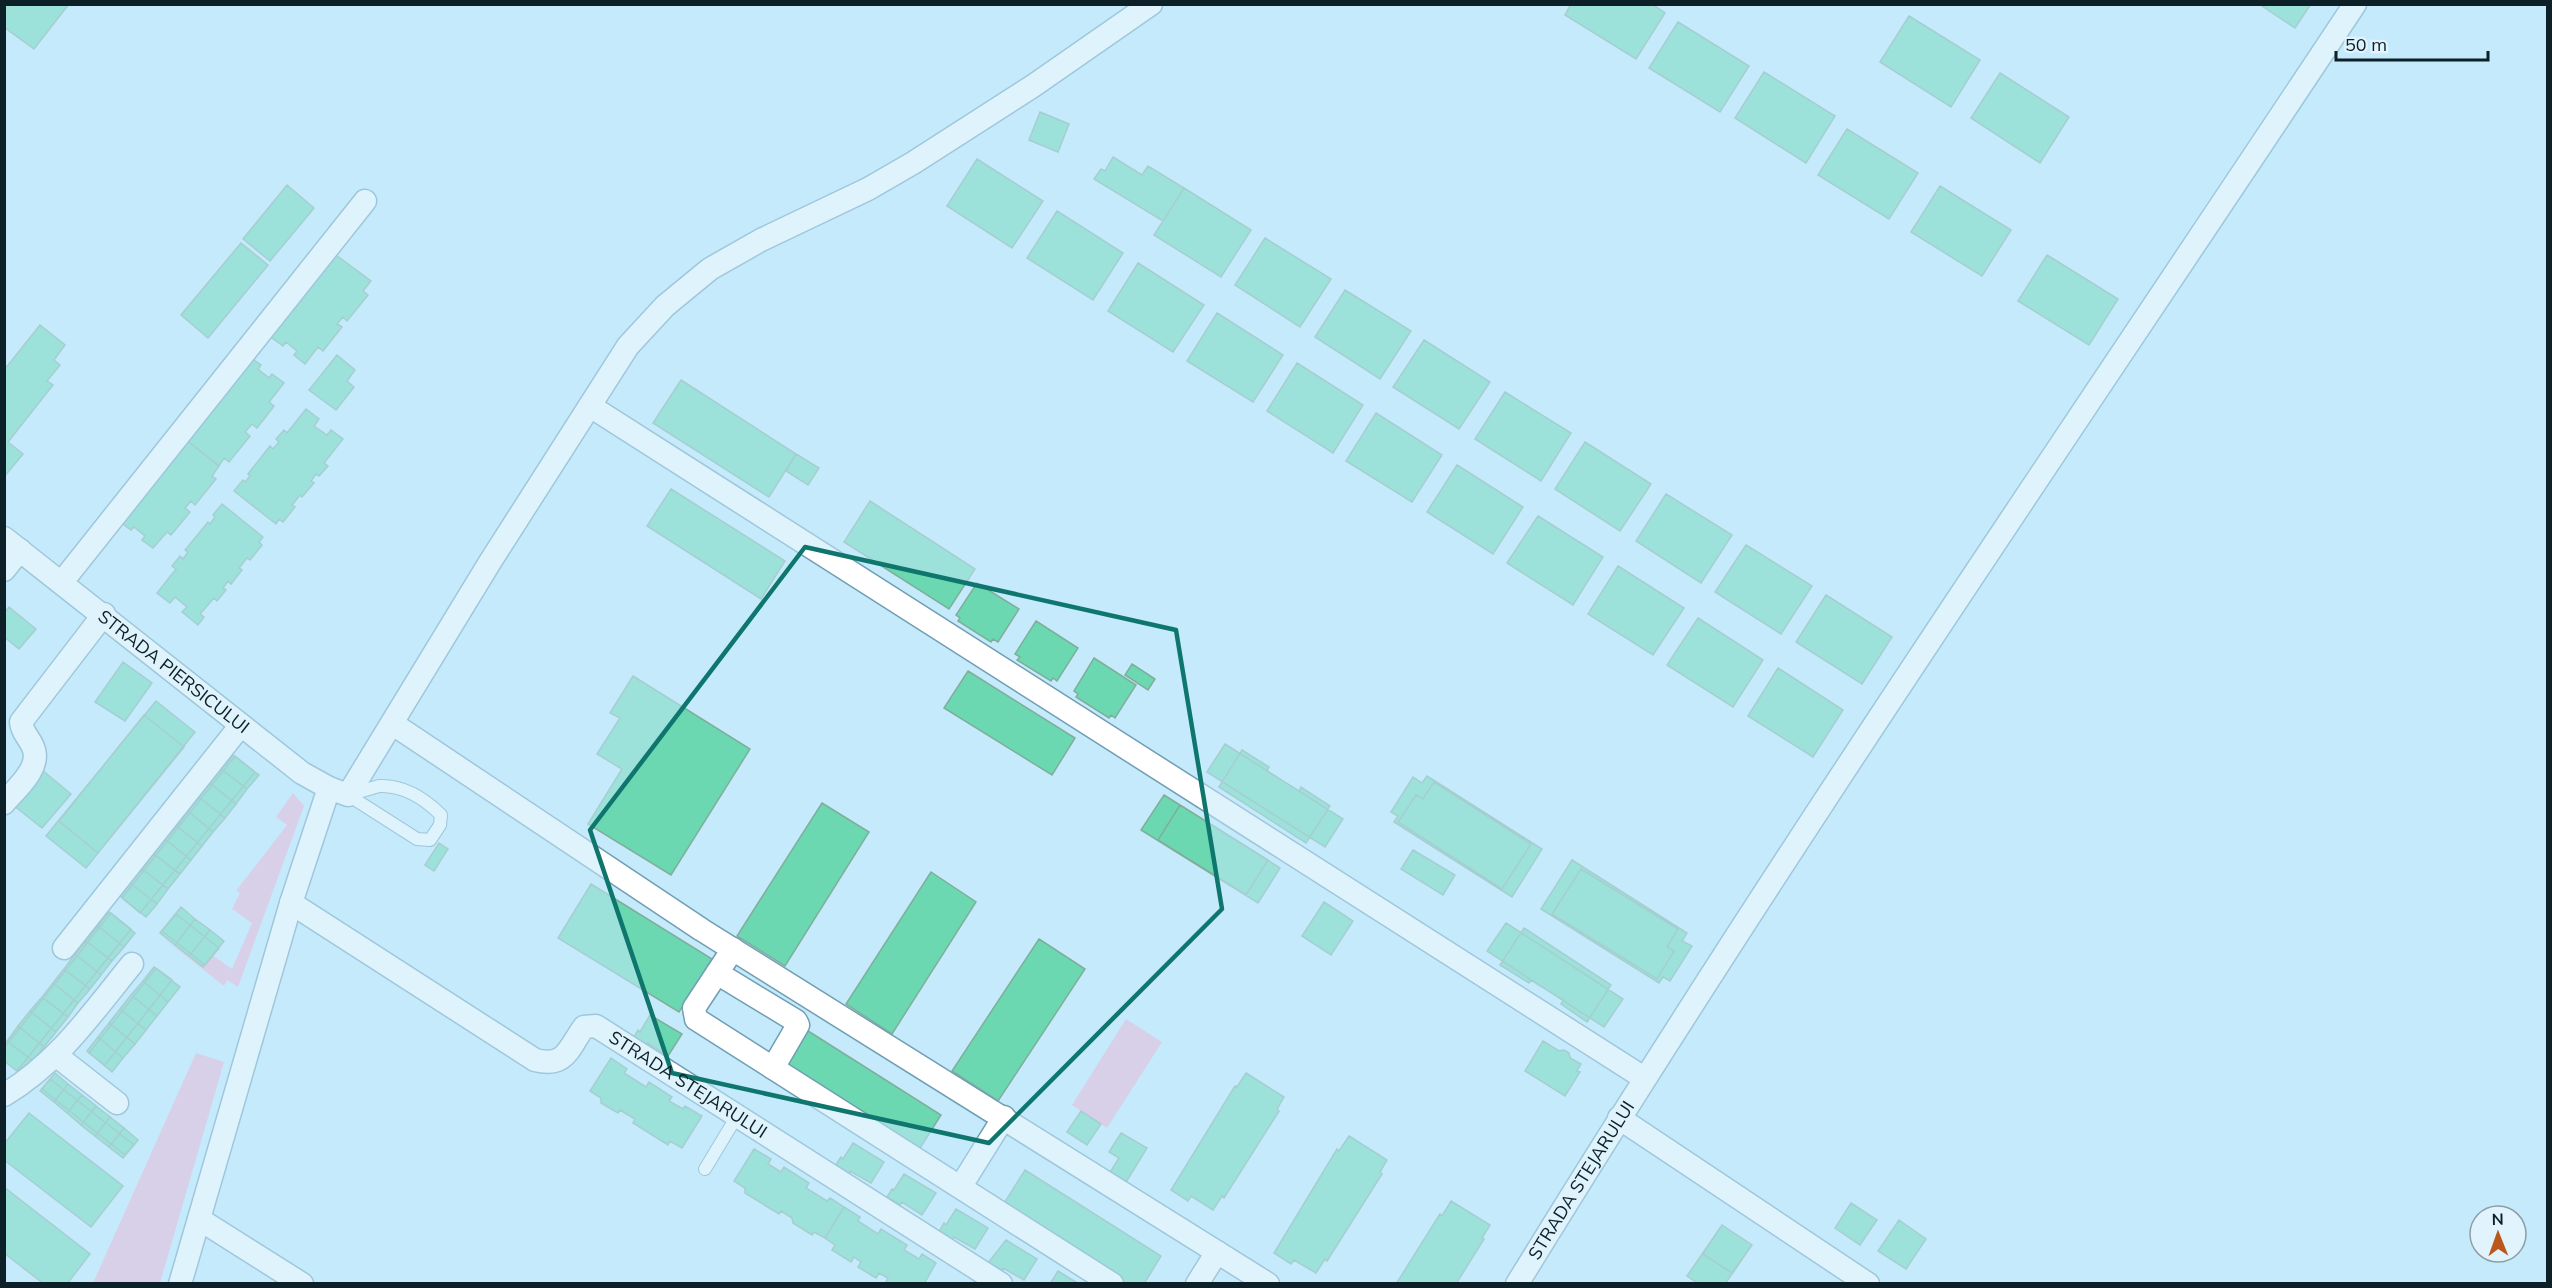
<svg xmlns="http://www.w3.org/2000/svg" width="2552" height="1288" viewBox="0 0 2552 1288" font-family="Mulish,sans-serif">
  <style>
    .green { fill: #f0b2d1 }
    .building { fill: #6bd8b2; stroke: #7fae9b; stroke-width: 1.5 }
    .lines { fill: none; stroke-linecap: round; stroke-linejoin: round }
    .service-casing { stroke: #719eb3; stroke-width: 14 }
    .minor-casing { stroke: #719eb3; stroke-width: 25 }
    .service { stroke: #fff; stroke-width: 12 }
    .minor { stroke: #fff; stroke-width: 22 }
    .marked { fill: none; stroke: #0f766e; stroke-width: 4.5; stroke-linejoin: round }
    .labels { text-anchor: middle; stroke-width: 6; stroke-linejoin: round; paint-order: stroke }
    .street-label { font-size: 18px; fill: #0d1f27; stroke: #e1f4fd }
  </style>
  <rect width="100%" height="100%" fill="#c4eafb"/>
  <path class="green" d="M293,793l11,13 -66,181 -11,-7 -3,6 -65,-51 44,32 9,-12 20,14 20,-46 -20,-14 8,-16 -4,-2 51,-66 -11,-8z
    M1126,1019l36,23 -55,86 -35,-23z
    M196,1053l28,9 -64,221h-67z"/>
  <path class="building" d="M4,4h65l-35,45 -30,-22z
    M1571,4h81l13,9 -29,46 -71,-44z
    M2259,4h52l-16,24z
    M1909,16l71,44 -29,47 -71,-45z
    M1678,22l71,44 -29,46 -71,-44z
    M1764,72l71,44 -29,47 -71,-45z
    M2000,73l69,44 -29,46 -69,-45z
    M1040,112l29,12 -11,28 -29,-12z
    M1847,129l71,44 -29,46 -71,-44z
    M1113,157l29,18 6,-9 36,22 -21,33 -69,-42 7,-10 4,2z
    M977,159l66,42 -31,47 -65,-42z
    M287,185l27,23 -44,53 -27,-22z
    M1940,186l71,44 -29,46 -71,-44z
    M1184,188l67,42 -30,47 -67,-42z
    M1057,211l66,42 -30,47 -66,-42z
    M1265,238l66,41 -31,48 -65,-42z
    M241,243l27,22 -60,73 -27,-23z
    M336,255l35,26 -8,10 5,4 -21,26 -4,-4 -6,7 5,3 -19,24 -5,-4 -13,17 -11,-9 3,-4 -11,-9 -3,4 -12,-9z
    M2047,255l71,44 -29,46 -71,-44z
    M1138,263l66,42 -31,47 -65,-41z
    M1345,290l66,41 -31,48 -65,-42z
    M1217,313l66,42 -30,47 -66,-41z
    M40,325l25,20 -11,15 6,5 -13,16 6,4 -45,57 15,12 -19,23v-107z
    M1424,340l66,42 -31,47 -66,-42z
    M337,355l18,15 -8,11 7,6 -18,23 -27,-20z
    M250,357l11,8 -3,4 11,9 3,-4 12,9 -15,19 5,4 -17,22 -5,-4 -7,8 5,4 -21,26 -5,-4 -5,8 -34,-27z
    M1297,363l66,42 -30,48 -66,-42z
    M681,380l115,74 -27,43 -116,-74z
    M1505,392l66,41 -30,48 -66,-42z
    M306,409l13,10 -5,7 13,9 4,-5 12,9 -19,24 4,3 -9,10 -3,-2 -5,7 3,2 -12,14 -2,-2 -8,10 3,2 -12,15 -4,-3 -3,5 -42,-33 9,-11 2,2 5,-6 -2,-2 22,-28 3,3 6,-7 -3,-3 8,-9 3,3z
    M1376,413l66,42 -30,47 -66,-41z
    M185,439l34,27 -7,10 4,3 -21,26 -4,-4 -6,7 5,4 -19,23 -4,-3 -14,16 -11,-8 3,-4 -11,-9 -3,3 -12,-9z
    M1585,442l66,42 -31,47 -65,-42z
    M796,454l23,14 -11,17 -22,-14z
    M1457,465l66,42 -30,47 -66,-42z
    M671,489l114,72 -24,38 -114,-73z
    M1666,494l66,41 -31,48 -65,-42z
    M870,501l105,68 -26,40 -105,-67z
    M222,504l41,33 -4,5 3,3 -12,15 -3,-2 -8,10 3,2 -11,14 -3,-3 -5,7 3,2 -9,11 -3,-3 -14,16 4,3 -6,8 -16,-13 5,-5 -12,-10 -5,6 -13,-10 19,-24 -4,-3 8,-10 3,3 5,-7 -3,-2 23,-28 2,2 5,-7 -2,-2z
    M1538,516l65,41 -30,48 -66,-42z
    M1746,545l66,41 -31,48 -66,-42z
    M1618,566l66,42 -31,47 -65,-41z
    M977,583l42,26 -21,33 -5,-3 -2,3 -33,-21 2,-3 -4,-3z
    M1826,595l66,42 -30,47 -66,-42z
    M9,607l27,22 -17,20 -15,-12v-24z
    M1698,618l65,42 -30,47 -66,-42z
    M1036,621l42,27 -21,33 -4,-3 -2,3 -34,-21 3,-3 -5,-3z
    M1094,658l42,27 -21,33 -4,-3 -2,3 -33,-21 2,-3 -4,-3z
    M123,662l29,21 -27,38 -30,-19z
    M1132,664l23,15 -7,11 -23,-15z
    M1778,668l65,42 -30,47 -65,-41z
    M968,671l107,67 -23,37 -108,-67z
    M633,676l117,73 -79,126 -83,-51 34,-55 -25,-15 23,-36 -10,-5z
    M156,701l39,31 -109,136 -40,-32z
    M144,715l40,32 -86,106 -39,-32z
    M1225,744l118,75 -18,28 -118,-75z
    M1242,750l27,17 -2,4 32,20 2,-4 29,19 -24,37 -87,-56z
    M233,755l26,20 -12,14 -26,-20z
    M235,756l20,16 -115,141 -18,-15z
    M221,769l26,20 -11,15 -26,-21z
    M42,770l29,24 -29,34 -29,-23z
    M1427,776l115,73 -30,48 -118,-75 4,-6 -7,-4 22,-35 9,6z
    M1434,782l97,62 -29,45 -104,-67 18,-27 7,4z
    M210,783l26,21 -11,14 -26,-21z
    M1164,795l116,73 -22,35 -117,-73z
    M199,797l26,21 -12,14 -25,-21z
    M822,803l47,29 -84,134 -48,-30z
    M1180,805l88,55 -22,35 -88,-55z
    M188,811l25,21 -11,14 -25,-20z
    M177,826l25,20 -11,14 -26,-21z
    M165,839l26,21 -11,14 -26,-20z
    M439,843l9,6 -14,22 -9,-6z
    M1413,850l42,25 -12,20 -42,-26z
    M154,854l26,20 -12,15 -26,-20z
    M1572,860l115,73 -5,8 10,5 -22,35 -7,-4 -4,6 -118,-74z
    M142,869l26,20 -11,15 -27,-21z
    M1581,869l97,60 -11,18 7,4 -17,28 -105,-65z
    M931,872l45,30 -84,132 -46,-30z
    M130,883l27,21 -11,13 -26,-21z
    M591,884l121,75 -33,53 -121,-74z
    M1324,902l29,19 -22,34 -29,-19z
    M181,907l14,12 -20,26 -15,-12z
    M109,912l26,21 -11,14 -26,-21z
    M111,913l20,16 -114,142 -13,-10v-13z
    M176,914l43,34 -14,17 -43,-34z
    M195,919l15,11 -21,26 -14,-11z
    M1506,923l117,76 -19,28 -117,-76z
    M98,926l26,21 -12,14 -26,-20z
    M1524,928l87,57 -24,37 -26,-18 2,-4 -32,-20 -2,3 -29,-18z
    M210,930l14,11 -21,26 -14,-11z
    M1039,939l46,30 -87,132 -46,-30z
    M86,941l26,20 -11,14 -26,-21z
    M75,954l26,21 -11,14 -26,-20z
    M154,967l26,20 -12,15 -25,-21z
    M156,968l16,12 -67,85 -16,-12z
    M64,969l26,20 -12,14 -25,-20z
    M143,981l25,21 -11,14 -26,-21z
    M53,983l25,20 -10,14 -26,-20z
    M131,995l26,21 -11,14 -26,-21z
    M42,997l26,20 -12,15 -26,-21z
    M120,1009l26,21 -11,14 -26,-21z
    M30,1011l26,21 -12,15 -26,-21z
    M650,1015l32,19 -14,22 -21,-13 -1,3 -13,-7 5,-9 2,2z
    M109,1023l26,21 -12,14 -25,-21z
    M18,1026l26,21 -11,14 -26,-20z
    M805,1029l136,86 -24,38 -136,-86z
    M98,1037l25,21 -11,14 -25,-21z
    M7,1041l26,20 -11,14 -18,-14v-18z
    M1543,1041l16,10 5,-1 5,3 1,5 11,6 -4,7 3,1 -15,24 -40,-25z
    M611,1058l16,11 -3,4 22,14 3,-5 23,15 -3,4 14,8 2,-3 17,10 -20,32 -12,-7 -2,4 -35,-22 2,-4 -15,-9 -2,3 -17,-10v-5l-11,-7z
    M55,1073l13,11 -14,18 -14,-11z
    M1246,1073l38,24 -7,12 2,2 -55,87 -2,-2 -9,14 -22,-14 -3,5 -17,-11 64,-104 2,1z
    M50,1079l84,66 -9,10 -83,-66z
    M68,1084l14,11 -15,18 -13,-11z
    M82,1095l14,11 -15,19 -14,-12z
    M96,1106l14,11 -15,19 -14,-11z
    M1081,1111l20,13 -14,21 -20,-13z
    M29,1113l94,73 -32,41 -87,-67v-16z
    M110,1117l14,11 -15,19 -14,-11z
    M124,1128l14,12 -15,18 -14,-11z
    M1121,1133l26,15 -22,36 -16,-10 10,-16 -10,-6z
    M1349,1136l38,24 -7,12 2,2 -55,87 -2,-2 -9,14 -22,-13 -3,4 -17,-11 63,-104 2,2z
    M853,1143l31,19 -13,21 -21,-12 -1,3 -14,-8 6,-9 2,2z
    M754,1149l17,10 -3,5 13,8 3,-5 25,16 -3,5 21,13 3,-3 14,9 -19,31 -11,-6 -2,3 -19,-12 -1,-5 -11,-7 -2,3 -34,-21v-5l-11,-7z
    M1025,1170l136,86 -17,28h-23l-120,-76z
    M904,1174l32,19 -14,22 -20,-13 -2,3 -13,-8 5,-8 2,1z
    M4,1187l86,67 -23,30h-23l-40,-31z
    M1451,1201l39,24 -8,13 2,1 -28,45h-60l44,-70 2,2z
    M1851,1203l26,17 -17,25 -25,-17z
    M844,1207l16,10 -2,4 20,13 3,-5 26,16 -3,5 15,9 3,-5 14,9 -12,21h-39l3,-6 -9,-5 -3,5 -18,-11 3,-5 -7,-5 -3,5 -19,-12 3,-5 -10,-7z
    M956,1209l32,19 -13,21 -21,-12 -2,3 -13,-8 5,-9 2,2z
    M1899,1220l27,19 -20,30 -28,-18z
    M1722,1225l30,20 -27,39h-26l-12,-8z
    M1722,1225l30,20 -20,28 -29,-19z
    M1006,1240l31,19 -13,21 -21,-12 -2,3 -13,-8z
    M1058,1271l21,13h-29z"/>
  <g class="lines">
    <g class="service-casing">
      <path id="service" d="M379,786c24,-1 45,12 62,29l-1,10 -10,15 -13,-1 -69,-44z
        M705,1169l32,-53"/>
    </g>
    <g class="minor-casing">
      <g id="minor">
        <path d="M590,406l1054,672"/>
        <path id="s1" d="M4,538l298,235 27,15 19,7 142,-233 138,-216 37,-40 45,-37 51,-29 107,-51 45,-26 120,-77 118,-82"/>
        <path d="M4,570l16,-20"/>
        <path d="M62,582l303,-381"/>
        <path d="M393,724l309,206 566,354"/>
        <path d="M4,803c13,-15 38,-36 29,-56 -4,-10 -11,-14 -12,-25l83,-108"/>
        <path id="s2" d="M291,903l244,157c31,8 33,-11 49,-33l12,-1 405,258"/>
        <path d="M64,948l177,-223"/>
        <path d="M717,973l79,48 2,4 -25,43 -77,-49 -2,-11 39,-59"/>
        <path d="M57,1056l60,47"/>
        <path d="M773,1068l339,216"/>
        <path d="M4,1095c54,-32 89,-83 128,-131"/>
        <path d="M1619,1118l249,166"/>
        <path d="M961,1186l43,-69"/>
        <path d="M199,1219l103,65"/>
        <path d="M180,1284l111,-381 38,-115"/>
        <path d="M1197,1284l20,-32"/>
        <path id="s3" d="M1517,1284c267,-435 556,-855 838,-1280"/>
      </g>
    </g>
    <use href="#service" class="service"/>
    <use href="#minor" class="minor"/>
  </g>
  <path d="M0 0H2552V1288H0ZM805,547l371,83 46,279 -233,234 -317,-70 -82,-243z" fill="#c4eafb" fill-opacity=".55" fill-rule="evenodd"/>
  <path class="marked" d="M805,547l371,83 46,279 -233,234 -317,-70 -82,-243z"/>
  <g class="labels">
    <g class="street-label">
      <text dy="6" stroke="none"><textPath href="#s1" startOffset="216">STRADA PIERSICULUI</textPath></text>
      <text dy="6" stroke="none"><textPath href="#s2" startOffset="477">STRADA STEJARULUI</textPath></text>
      <text dy="6" stroke="none"><textPath href="#s3" startOffset="122">STRADA STEJARULUI</textPath></text>
    </g>
  </g>
  <rect width="2552" height="1288" fill="none" stroke="#0d1f27" stroke-width="12"/>
  <g transform="translate(2498 1234) rotate(359)"><circle r="28" fill="#e1f4fd" stroke="#8c9fa7" stroke-width="1.5"/>
  <path d="M0-4.5L10 22L0 15L-10 22Z" fill="#ba581a"/>
  <text y="-9" font-size="16" font-weight="bold" text-anchor="middle" fill="#0d1f27">N</text>
  </g>
  <path d="M2336 51v9h152v-9" fill="none" stroke="#0d1f27" stroke-width="3"/>
  <text x="2345" y="51" font-size="18" fill="#0d1f27" stroke="#e1f4fd" stroke-width="4.5" paint-order="stroke">50 m</text>
</svg>
